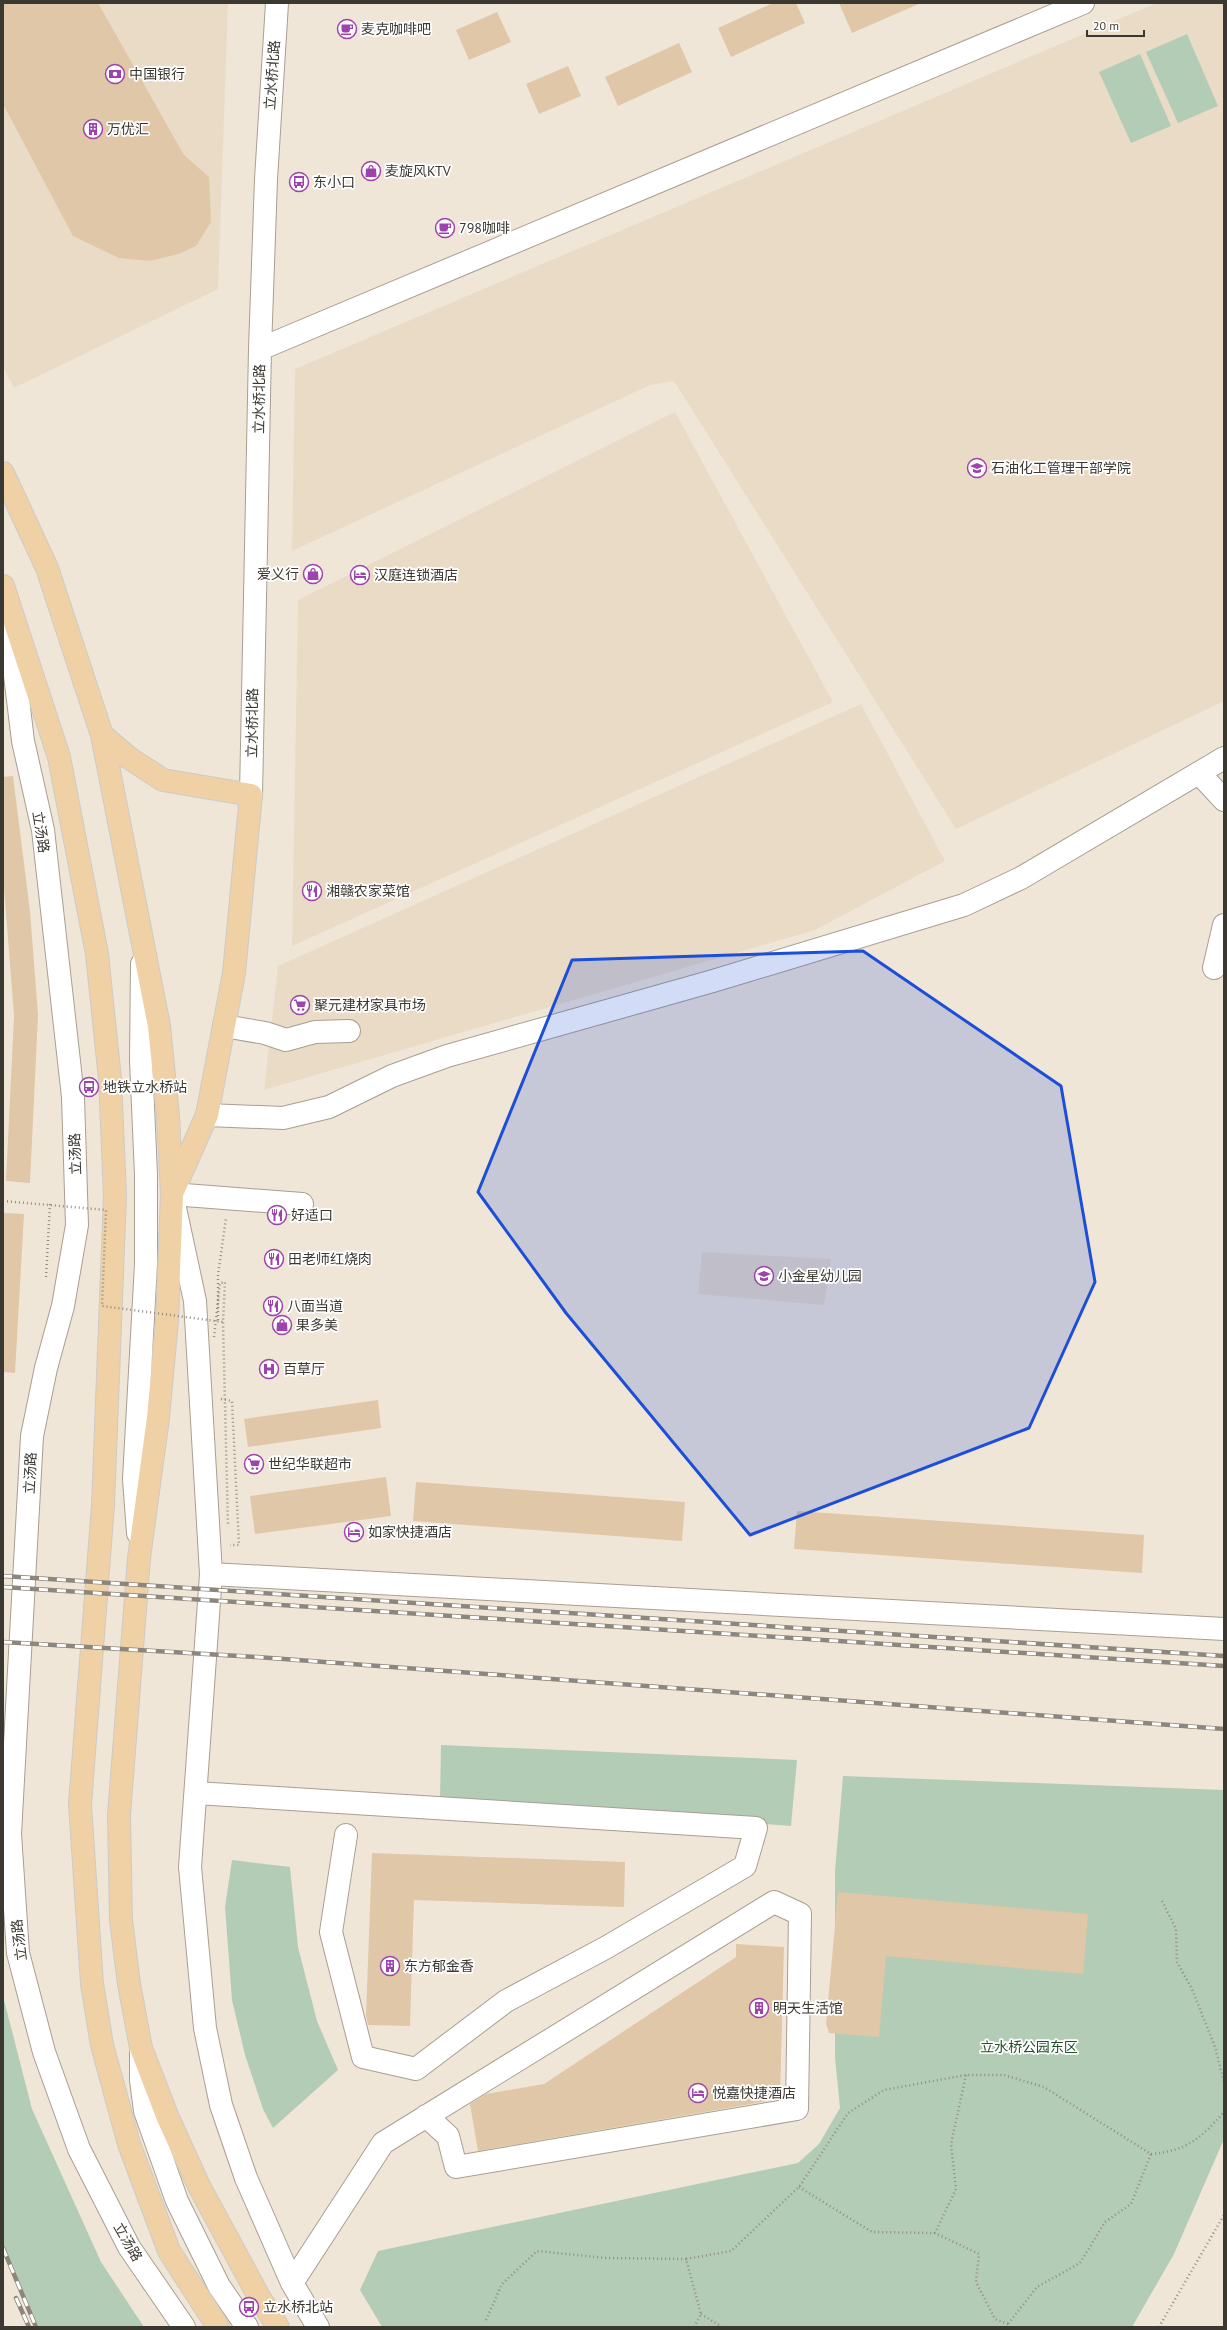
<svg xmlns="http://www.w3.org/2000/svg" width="1227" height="2330" viewBox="0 0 1227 2330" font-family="'PT Sans','Noto Sans SC',sans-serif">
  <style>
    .built { fill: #e9dbc6 }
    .green { fill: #b3ccb5 }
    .building { fill: #e0c7a8 }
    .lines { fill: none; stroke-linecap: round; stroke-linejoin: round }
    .minor-casing { stroke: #a89f91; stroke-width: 24 }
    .major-casing { stroke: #cccbc9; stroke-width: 24 }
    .path { stroke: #928c82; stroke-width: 2.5; stroke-dasharray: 1 3; stroke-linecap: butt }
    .minor { stroke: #fff; stroke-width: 22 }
    .major { stroke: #efd1a5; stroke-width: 22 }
    .rail-casing { stroke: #8d867c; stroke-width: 4.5 }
    .rail { stroke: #fff; stroke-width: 3; stroke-dasharray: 9; stroke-linecap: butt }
    .path-bridge { stroke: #928c82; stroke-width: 2.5; stroke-dasharray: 1 3; stroke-linecap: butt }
    .marked { fill: #1d4ed8; fill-opacity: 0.2; stroke: #1d4ed8; stroke-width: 3; stroke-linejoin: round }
    .labels { text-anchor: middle; stroke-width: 3.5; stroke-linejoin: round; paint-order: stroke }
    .poi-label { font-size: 14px; fill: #3b3731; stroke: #fff; text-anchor: start }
    .street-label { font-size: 14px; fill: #3b3731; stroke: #fff }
    .park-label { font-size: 14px; fill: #224f29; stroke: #fff }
  </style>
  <rect width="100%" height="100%" fill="#f0e6d8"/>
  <path class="built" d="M3,3h225l-10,286 -204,99 -11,-21z
    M1157,3h67v698l-268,128 -282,-448 -24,4 -358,166 3,-182z
    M675,412l158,290 -541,244 6,-346z
    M861,704l84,157 -130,69 -551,160 14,-124z
    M702,1252l129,7 -7,46 -126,-11z"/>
  <path class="green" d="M1187,34l31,72 -40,17 -32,-71z
    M1140,54l31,72 -40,17 -32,-71z
    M441,1745l356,15 -6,66 -351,-26z
    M843,1776l381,14v349l-50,115 -42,73h-750l-22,-37 18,-39 420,-88 21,-19 21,-36 -5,-50v-187z
    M232,1860l58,7 8,80 19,74 21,49 -65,58 -10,-19 -18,-54 -13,-55 -7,-93z
    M3,1996l29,113 69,153 43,65h-108l-33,-79z"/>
  <path class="building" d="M3,3h95l86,152 25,22 2,45 -15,24 -18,8 -28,7 -31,-3 -46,-22 -70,-132z
    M773,3h23l9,20 -74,34 -13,-29z
    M839,3h82l-69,30z
    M497,12l14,30 -42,18 -13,-30z
    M679,43l13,29 -74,34 -13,-29z
    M568,66l13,30 -42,18 -13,-30z
    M13,776l17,135 8,104 -8,168 -24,-2 8,-165 -11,-142v-97z
    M3,1213l21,1 -9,159 -12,-1z
    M378,1400l3,28 -133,19 -4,-28z
    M386,1477l5,39 -136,18 -5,-38z
    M416,1482l269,20 -3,39 -269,-20z
    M797,1511l347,24 -2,38 -348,-24z
    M372,1853l253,9 -1,45 -210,-7 -4,126 -42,-1 -2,-9z
    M838,1892l250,22 -5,60 -197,-18 -7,81 -50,-4 -3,-9z
    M736,1944l48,3 -4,152 -302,52 -8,-47 16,-10 58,-10 192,-127z"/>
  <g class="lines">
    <g class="minor-casing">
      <path id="minor" d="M260,349l823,-346
        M8,618l15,123 20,89 30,267 4,128 -14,81 -17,62 -14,68 -22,398 8,119 26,99 35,97 50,98 55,80
        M1199,773l25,27
        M251,795l9,-446 6,-170 11,-176
        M1214,968l10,-43
        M224,1026l41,7 21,7 29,-8 34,-1
        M207,1115l76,3 46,-11 63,-31 55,-20 266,-75 251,-76 57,-27 203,-120
        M302,1204l-130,-10 23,107 16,273 -21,293 15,161 16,77 25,73 46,105 26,44
        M138,1533l-4,-54 12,-215v-89l-5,-115 1,-96
        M211,1574l1013,55
        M196,1793l560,35 -11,38 -138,81 -101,54 -90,68 -53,-12 -32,-125 15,-97
        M141,2049v31l4,31 32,90 42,85 28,41
        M292,2283l91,-140 391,-241 26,12 -3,195 -341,58 -8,-31 -22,-20"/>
    </g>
    <g class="major-casing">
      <path id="major" d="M3,473l44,95 55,167 57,291 9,90 4,78 -5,127 -9,97 -19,140 -20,257 2,105 8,64 12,64 27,70 31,68 59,109 20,32
        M3,586l56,171 38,197 13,125 5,117 -12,309 -23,299 12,180 10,61 27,99 40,107 49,76
        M102,735l27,23 34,22 88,15 -17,178 -27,142 -33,74"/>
    </g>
    <path class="path" d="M46,1277l4,-73
      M218,1320v-45l8,-57
      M221,1399l11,2 7,144h-9
      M1162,1901l14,28 1,33 15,27 23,58 9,35
      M966,2075l-15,69 5,45 -21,44 44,21 -3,28 19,37 13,5
      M1151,2154c36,-3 50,-16 73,-42
      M799,2187l73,45 63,1
      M701,2314l21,13
      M486,2320l16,-36 35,-33 69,7 80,1
      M694,2327l7,-13 -15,-55 45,-8 68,-64 49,-74 36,-23 82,-15h38l40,12 107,67 -20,50 -26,18 -25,41 -43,24 -29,37v3
      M1159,2327l65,-112"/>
    <use href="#minor" class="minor"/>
    <use href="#major" class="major"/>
    <g class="rail-casing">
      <path id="rail" d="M3,1576l1221,80
        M3,1587l1221,79
        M3,1642l254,15 967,72
        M3,2248l33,79
        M16,2298l13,29"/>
    </g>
    <use href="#rail" class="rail"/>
    <path class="path-bridge" d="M3,1201l103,9 -4,96 121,16
      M214,1337l6,-54 5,-1 -2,40 5,204"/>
  </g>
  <path class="marked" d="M863,951l198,135 34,196 -66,146 -279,107 -184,-222 -88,-121 94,-232z"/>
  <defs>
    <g id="cafe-ring" transform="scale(1)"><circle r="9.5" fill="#fff" stroke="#9e42ad" stroke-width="1.5"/><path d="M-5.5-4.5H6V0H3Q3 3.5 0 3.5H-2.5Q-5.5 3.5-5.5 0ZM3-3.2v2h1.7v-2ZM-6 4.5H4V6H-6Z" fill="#9e42ad"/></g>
    <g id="bank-ring" transform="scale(1)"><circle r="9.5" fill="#fff" stroke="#9e42ad" stroke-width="1.5"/><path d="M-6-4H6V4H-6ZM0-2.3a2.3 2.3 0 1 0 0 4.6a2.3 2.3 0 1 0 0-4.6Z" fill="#9e42ad"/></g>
    <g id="building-ring" transform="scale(1)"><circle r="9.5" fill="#fff" stroke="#9e42ad" stroke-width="1.5"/><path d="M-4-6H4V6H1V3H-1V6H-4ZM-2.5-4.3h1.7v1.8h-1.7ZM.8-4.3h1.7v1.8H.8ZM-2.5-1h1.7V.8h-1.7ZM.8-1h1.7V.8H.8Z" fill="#9e42ad"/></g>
    <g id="shop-ring" transform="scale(1)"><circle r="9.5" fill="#fff" stroke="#9e42ad" stroke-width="1.5"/><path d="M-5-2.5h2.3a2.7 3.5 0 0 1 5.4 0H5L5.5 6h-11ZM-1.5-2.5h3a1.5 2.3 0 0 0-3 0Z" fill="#9e42ad"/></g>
    <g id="bus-ring" transform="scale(1)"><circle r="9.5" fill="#fff" stroke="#9e42ad" stroke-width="1.5"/><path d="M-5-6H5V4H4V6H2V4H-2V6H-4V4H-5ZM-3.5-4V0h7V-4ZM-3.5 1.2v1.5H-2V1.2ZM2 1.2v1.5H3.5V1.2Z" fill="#9e42ad"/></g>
    <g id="university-ring" transform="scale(1)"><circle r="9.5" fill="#fff" stroke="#9e42ad" stroke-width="1.5"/><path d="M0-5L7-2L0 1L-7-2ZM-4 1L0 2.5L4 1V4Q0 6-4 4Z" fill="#9e42ad"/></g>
    <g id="hotel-ring" transform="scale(1)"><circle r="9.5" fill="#fff" stroke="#9e42ad" stroke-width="1.5"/><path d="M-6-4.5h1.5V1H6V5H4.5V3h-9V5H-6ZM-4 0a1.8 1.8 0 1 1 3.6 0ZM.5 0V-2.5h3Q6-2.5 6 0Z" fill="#9e42ad"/></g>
    <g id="restaurant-ring" transform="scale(1)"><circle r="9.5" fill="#fff" stroke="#9e42ad" stroke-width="1.5"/><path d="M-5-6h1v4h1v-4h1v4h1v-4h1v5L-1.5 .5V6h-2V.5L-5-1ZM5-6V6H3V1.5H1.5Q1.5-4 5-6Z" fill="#9e42ad"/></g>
    <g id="supermarket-ring" transform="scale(1)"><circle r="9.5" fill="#fff" stroke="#9e42ad" stroke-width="1.5"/><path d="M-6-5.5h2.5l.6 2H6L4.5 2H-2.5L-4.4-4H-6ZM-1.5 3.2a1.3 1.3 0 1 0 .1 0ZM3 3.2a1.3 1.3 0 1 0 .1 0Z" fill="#9e42ad"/></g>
    <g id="school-ring" transform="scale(1)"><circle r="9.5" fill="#fff" stroke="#9e42ad" stroke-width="1.5"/><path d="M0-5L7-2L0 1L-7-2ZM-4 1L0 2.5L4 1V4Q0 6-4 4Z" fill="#9e42ad"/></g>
    <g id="hospital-ring" transform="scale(1)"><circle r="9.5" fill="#fff" stroke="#9e42ad" stroke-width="1.5"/><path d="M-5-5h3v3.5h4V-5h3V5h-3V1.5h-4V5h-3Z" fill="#9e42ad"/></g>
  </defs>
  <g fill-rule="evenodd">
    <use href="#cafe-ring" x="347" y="29"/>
    <use href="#bank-ring" x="115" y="74"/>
    <use href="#building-ring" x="93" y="129"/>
    <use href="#shop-ring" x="371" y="171"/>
    <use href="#bus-ring" x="299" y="182"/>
    <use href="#cafe-ring" x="445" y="228"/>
    <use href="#university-ring" x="977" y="468"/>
    <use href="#shop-ring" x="313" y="574"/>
    <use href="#hotel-ring" x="360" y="575"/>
    <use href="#restaurant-ring" x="312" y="891"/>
    <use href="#supermarket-ring" x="300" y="1005"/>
    <use href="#bus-ring" x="89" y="1087"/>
    <use href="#restaurant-ring" x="277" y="1215"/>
    <use href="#restaurant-ring" x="274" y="1259"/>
    <use href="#school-ring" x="764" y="1276"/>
    <use href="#restaurant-ring" x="273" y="1306"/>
    <use href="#shop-ring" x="282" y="1325"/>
    <use href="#hospital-ring" x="269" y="1369"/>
    <use href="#supermarket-ring" x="254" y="1464"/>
    <use href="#hotel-ring" x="354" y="1532"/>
    <use href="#building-ring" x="390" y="1966"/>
    <use href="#building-ring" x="759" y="2008"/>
    <use href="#hotel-ring" x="698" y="2093"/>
    <use href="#bus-ring" x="249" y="2307"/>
  </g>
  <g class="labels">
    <g class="poi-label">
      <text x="361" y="34">麦克咖啡吧</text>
      <text x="129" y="79">中国银行</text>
      <text x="107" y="134">万优汇</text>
      <text x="385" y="176">麦旋风KTV</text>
      <text x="313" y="187">东小口</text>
      <text x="459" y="233">798咖啡</text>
      <text x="991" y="473">石油化工管理干部学院</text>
      <text x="299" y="579" text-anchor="end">爱义行</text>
      <text x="374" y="580">汉庭连锁酒店</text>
      <text x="326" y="896">湘赣农家菜馆</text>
      <text x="314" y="1010">聚元建材家具市场</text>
      <text x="103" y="1092">地铁立水桥站</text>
      <text x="291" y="1220">好适口</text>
      <text x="288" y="1264">田老师红烧肉</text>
      <text x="778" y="1281">小金星幼儿园</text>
      <text x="287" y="1311">八面当道</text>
      <text x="296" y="1330">果多美</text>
      <text x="283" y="1374">百草厅</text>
      <text x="268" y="1469">世纪华联超市</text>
      <text x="368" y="1537">如家快捷酒店</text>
      <text x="404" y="1971">东方郁金香</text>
      <text x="773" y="2013">明天生活馆</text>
      <text x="712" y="2098">悦嘉快捷酒店</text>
      <text x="263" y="2312">立水桥北站</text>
    </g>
    <g class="street-label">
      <text transform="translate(272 75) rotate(-86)" y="5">立水桥北路</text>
      <text transform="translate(259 399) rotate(-89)" y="5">立水桥北路</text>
      <text transform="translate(252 723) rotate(-89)" y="5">立水桥北路</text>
      <text transform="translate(41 832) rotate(81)" y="5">立汤路</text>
      <text transform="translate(75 1154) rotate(-92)" y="5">立汤路</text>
      <text transform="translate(30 1473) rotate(-87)" y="5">立汤路</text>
      <text transform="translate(19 1940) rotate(-97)" y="5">立汤路</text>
      <text transform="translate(128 2242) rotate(60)" y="5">立汤路</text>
    </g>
    <g class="park-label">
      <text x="1029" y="2052">立水桥公园东区</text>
    </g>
  </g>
  <rect width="1227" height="2330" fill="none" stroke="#3b3731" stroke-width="8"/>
  <path d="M1087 30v6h57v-6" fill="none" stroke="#3b3731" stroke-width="2"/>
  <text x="1093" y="30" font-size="12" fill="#3b3731" stroke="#ffffff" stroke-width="3" paint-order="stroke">20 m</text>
</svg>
